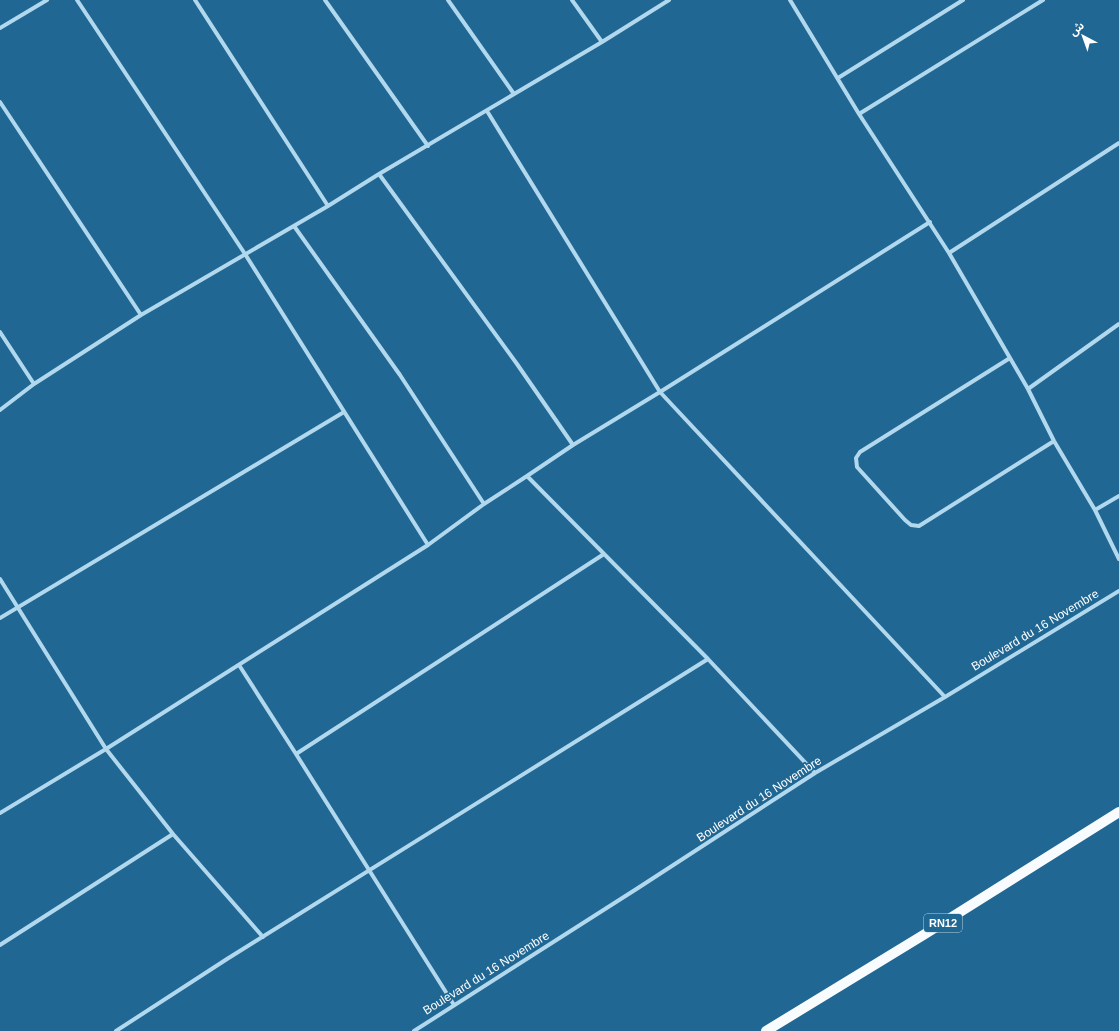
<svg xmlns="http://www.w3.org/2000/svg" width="1119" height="1031" viewBox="0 0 1119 1031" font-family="Helvetica,'Noto Sans Arabic',sans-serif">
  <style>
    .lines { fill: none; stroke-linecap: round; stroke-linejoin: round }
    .minor { stroke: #b2d8ee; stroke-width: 4 }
    .primary { stroke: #f8fcff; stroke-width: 10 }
    .labels { text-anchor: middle; stroke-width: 3.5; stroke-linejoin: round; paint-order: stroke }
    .shield { fill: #206793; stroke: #bcd1df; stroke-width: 1 }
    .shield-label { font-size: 11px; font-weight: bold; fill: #fff }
    .street-label { font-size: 12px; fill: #fff; stroke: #206793 }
  </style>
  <rect width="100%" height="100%" fill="#206793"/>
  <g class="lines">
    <path class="minor" d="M77,0l168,254 183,291
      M195,0l133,206
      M325,0l103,146
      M448,0l66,94
      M572,0l30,42
      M790,0l69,114 90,139 79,136 26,52 41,69 24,49
      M0,28l47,-28
      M838,78l125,-78
      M0,102l141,213
      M487,111l173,281 285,305
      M859,114l184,-114
      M379,174l138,190 56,81
      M294,226l106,149 84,129
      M949,253l170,-110
      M0,332l34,52
      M1010,358l-150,94 -4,6 1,9 48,53 6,5 8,1 135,-85
      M1028,389l91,-65
      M0,410l34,-26 107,-69 187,-109 51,-32 223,-132 67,-42
      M1095,510l24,-14
      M0,579l106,170 67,85 90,103
      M0,618l344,-206
      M239,665l57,89 158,251
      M296,754l308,-200
      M815,773l-107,-114 -181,-183 46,-31 87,-53 270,-170
      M0,813l106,-64 322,-204 56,-41 43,-28
      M0,945l173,-111
      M116,1031l111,-72 481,-300
      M414,1031l224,-143 177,-115 130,-76 174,-106"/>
    <path class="primary" d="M766,1031l159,-97 194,-122"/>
  </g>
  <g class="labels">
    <rect class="shield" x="924" y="914" width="38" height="18" rx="3"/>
    <g class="shield-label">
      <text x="943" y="927">RN12</text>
    </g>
    <g class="street-label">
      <text transform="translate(1035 630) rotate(-31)" y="4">Boulevard du 16 Novembre</text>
      <text transform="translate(759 799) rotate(-33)" y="4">Boulevard du 16 Novembre</text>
      <text transform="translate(486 973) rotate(-32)" y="4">Boulevard du 16 Novembre</text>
    </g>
  </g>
  <g transform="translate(1083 36) rotate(319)" stroke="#206793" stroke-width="3" paint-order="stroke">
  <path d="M0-3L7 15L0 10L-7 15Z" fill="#ffffff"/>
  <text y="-6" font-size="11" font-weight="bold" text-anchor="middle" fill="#ffffff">ش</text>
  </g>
</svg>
